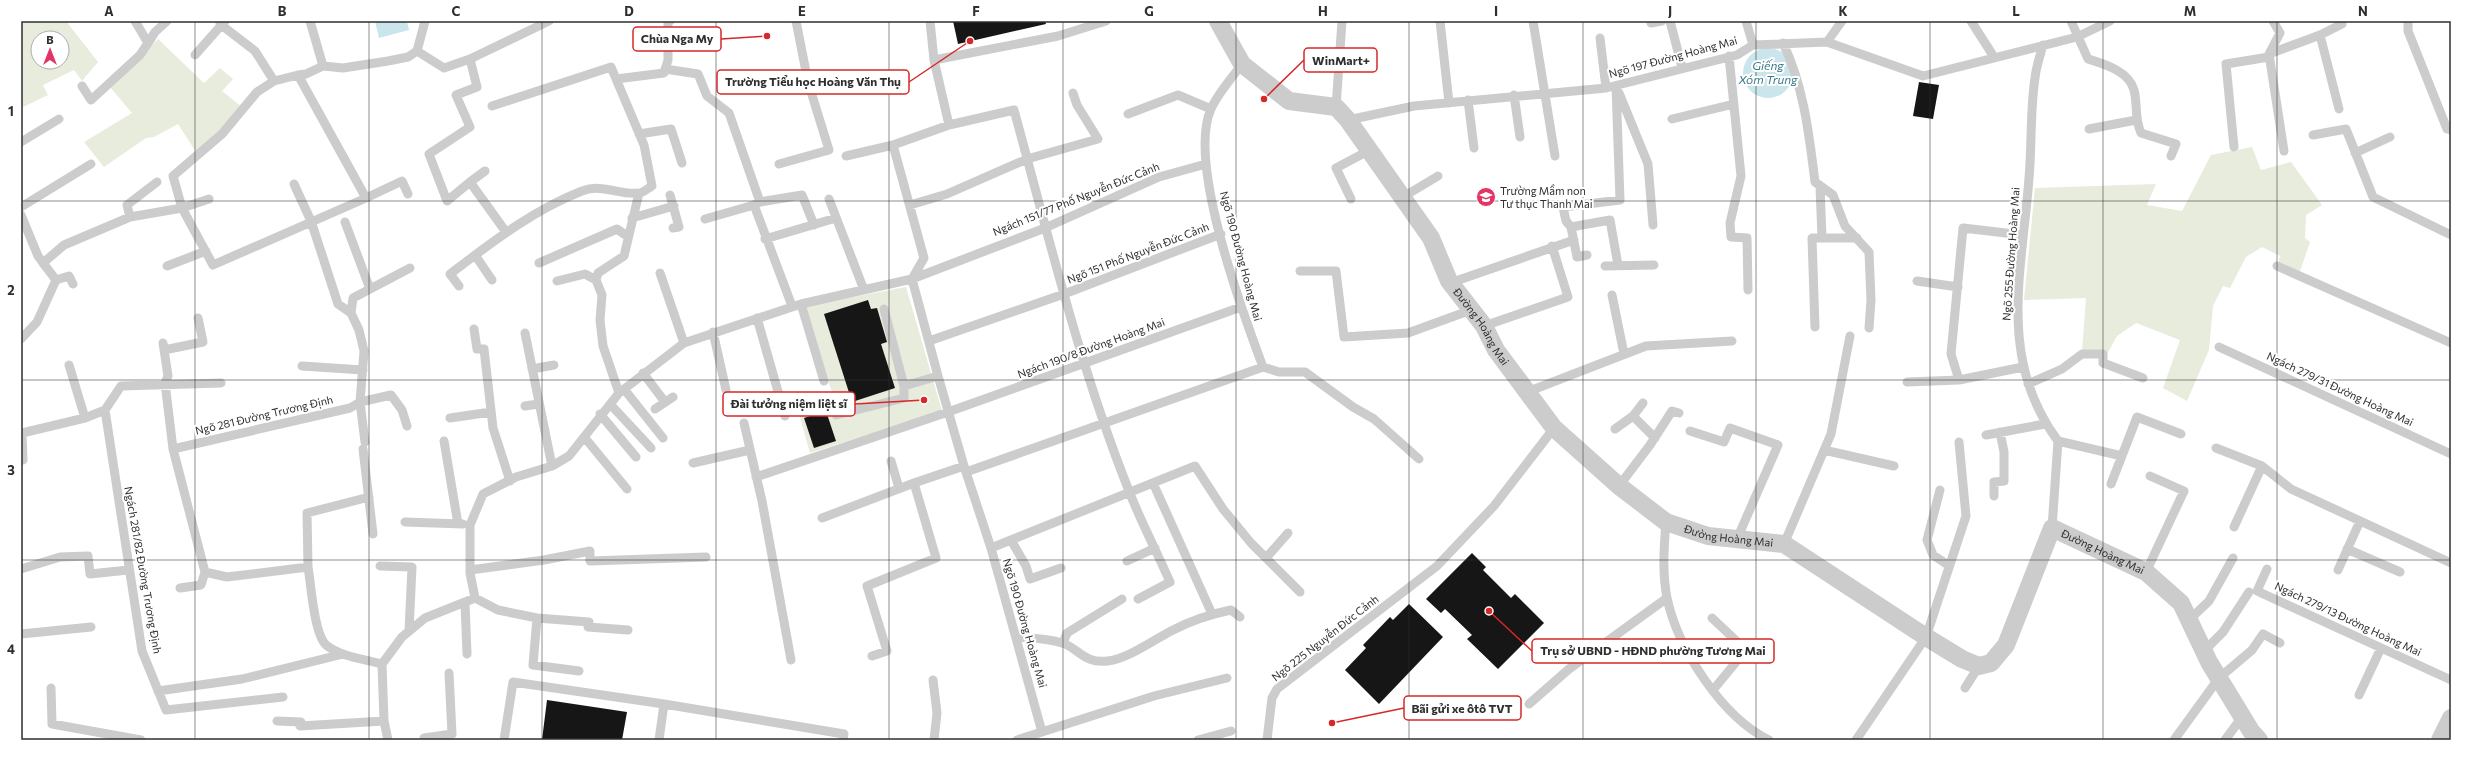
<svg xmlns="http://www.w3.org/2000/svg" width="2472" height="761" viewBox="0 0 2472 761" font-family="Commissioner,sans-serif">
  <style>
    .green { fill: #e8ecdd; fill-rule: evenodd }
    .water { fill: #cae5eb }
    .building { fill: #161616 }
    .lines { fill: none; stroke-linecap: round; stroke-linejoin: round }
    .service { stroke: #ccc; stroke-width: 9 }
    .minor { stroke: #ccc; stroke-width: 18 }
    .grid { fill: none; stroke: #2f2f2f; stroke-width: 1; stroke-opacity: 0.55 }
    .labels { text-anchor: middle; stroke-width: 4; stroke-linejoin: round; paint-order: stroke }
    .street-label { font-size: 11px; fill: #2f2f2f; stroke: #fff }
    .poi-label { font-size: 11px; fill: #2f2f2f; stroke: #fff; text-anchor: start }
    .water-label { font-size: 12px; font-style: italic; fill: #3c7a8a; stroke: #fff }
    .leader { fill: none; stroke: #d62828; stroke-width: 1.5 }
    .callout-dot { fill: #d62828; stroke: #fff; stroke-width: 1.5 }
    .callout { fill: #fff; stroke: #d62828; stroke-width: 1.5 }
    .callout-label { font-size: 12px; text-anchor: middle; font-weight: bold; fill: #2f2f2f }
    .neatline { fill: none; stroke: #2f2f2f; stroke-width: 1.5 }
    .grid-label { font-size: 13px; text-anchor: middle; font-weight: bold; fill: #2f2f2f }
  </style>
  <rect width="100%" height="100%" fill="#fff"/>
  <path class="green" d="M21,21h45l32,41 -16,19 -8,-11 -31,15 5,10 -27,13zM38,38h24v24h-24z
    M158,39l46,44 16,-15 13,11 -11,12 21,17 -22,24 -25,20 -18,-28 -24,13 -8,1 -42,29 -20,-25 48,-29 -22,-26z
    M2252,147l9,23 30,-8 31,43 -16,10 -1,23 5,4 -11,32 -21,-10 2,-8 -18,-9 -16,10 -16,31 -7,-2 -10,20 -4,44 -22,51 -24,-13 17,-48 -44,-17 -19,13 -11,20 -24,-5 4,-53 -62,2 11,-112 121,-4 -9,21 35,6 29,-56z
    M906,287l36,124 -132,42 -11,-39 36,-12 -30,-96z"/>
  <path class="water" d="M375,21h32l2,9 -30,8z
    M1743 73a25 25 0 1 1 50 0a25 25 0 1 1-50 0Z"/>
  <path class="building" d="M953,21h92l1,3 -88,20z
    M1919,82l20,3 -6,34 -20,-3z
    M868,300l3,9 6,-1 10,34 -6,2 14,44 -43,14 -28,-88z
    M826,411l10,30 -22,7 -10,-30z
    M1472,553l14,14 -3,3 28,28 4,-4 29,29 -46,46 -31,-30 5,-4 -27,-26 -4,4 -15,-14z
    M1409,604l34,33 -64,67 -34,-34 21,-22 -3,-3 27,-28 3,3z
    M547,700l80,12 -5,28h-80z"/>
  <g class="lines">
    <path class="service" d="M135,21l13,22 7,-11 12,-11
      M310,21l13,45
      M930,21l4,39 15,65
      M1440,21l9,82
      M1533,21l22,135
      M1670,21l12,46
      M1746,21l7,24
      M1971,21l23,36
      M2071,21l17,38c16,5 41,12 46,31 4,16 0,27 7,43l35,11 -5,12
      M2273,21l7,12 -11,21 15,97
      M2408,21v10l39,98 4,1
      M1651,23l11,-2
      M220,24l35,27 19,30
      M2320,35l19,74
      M1600,38l6,50
      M1827,42l15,-21
      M1783,43c21,44 26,91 32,139l18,13 12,31 24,26 2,48 -2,28
      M2043,45c-3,11 -7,22 -8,33 -5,33 -3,67 -6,100 -7,94 -32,181 29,263l-6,87
      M417,51l27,17 26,-9 79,-38
      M2269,54l51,-19 22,-11
      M195,55l30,-34
      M1729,56l12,120 -11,47 1,14 16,1 1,52
      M470,59l7,28 -21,8 14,32 -41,27 18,47 23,-19 36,50
      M934,60l124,-24 48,-15
      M1242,64c-10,14 -24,29 -31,45 -24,53 31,202 52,258
      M665,69l33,5 9,22 22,17 31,89 -6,3
      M298,75l-24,6 -17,11 -35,42 -49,42 9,32 31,57 153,-67 -68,-123 8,-1 17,-8 20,2 45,-7 20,-4 9,-6 8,-30
      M616,79l48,-6 4,-13v-38l2,-1
      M82,86l9,14 49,-45 8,-12
      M1619,93l29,71 5,61
      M1514,95l6,42
      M1468,100l6,48
      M1336,107l6,-86
      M1128,114l50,-19 33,14
      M1672,119l62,-15
      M1348,120l66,-14 192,-18 131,-33 16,-10 74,-3 96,34 154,-39 33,-16
      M2089,129l47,-9
      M639,134l32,-5 11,34
      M2313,135l33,-6 27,68 78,38
      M21,142l38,-23
      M2234,147l-8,-83 43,-7
      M2355,153l35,-16
      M846,156l47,-11
      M779,164l50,-14 -21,-68 -12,-61
      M470,182l15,-11
      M294,184l17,37 27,83 13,9 8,17 5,21 -4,51 5,40
      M1820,186l2,52
      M670,195l9,32 -6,1
      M1403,197l35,-21
      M366,198l36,-17 6,13
      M829,199l35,91
      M1351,199l-15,-31 34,-18
      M760,202l42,-7 12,30
      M910,205l37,-11 80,-35 71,-20 -21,-34 -4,-12
      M21,207l70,-43
      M21,215l17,41 5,7
      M130,217l-3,-12 30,-23
      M632,218l42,-12
      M705,219l49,-14 38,101
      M345,222l25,67
      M1571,227l39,-7 8,45
      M765,239l71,-21
      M475,255l17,25
      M1587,255l-10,2 -6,-30 -5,-6 -3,-14 57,-7 -4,-114
      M539,263l78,-34 7,5 5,-1
      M167,266l39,-15
      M1605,266l49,-1
      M2277,266l174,77
      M1300,271h36l8,66 64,-4 63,-23
      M660,273l24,70
      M912,279l12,-21 -31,-113 56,-20 65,-15c35,128 66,258 115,381 12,31 28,61 41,91l-32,17
      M912,279l26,97 26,90 27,82 51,184
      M56,280l-13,-17 21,-18 66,-28 52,-9 27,-9
      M557,281l28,-7 11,6
      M1917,281l41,6
      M1450,283l124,-43
      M459,286l-9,-12c41,-31 83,-64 132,-83 21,-8 38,5 57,2 4,0 9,-5 13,-7l-8,-41 -33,-78 -119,39
      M1612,295l12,59
      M801,304l23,77
      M351,313l2,-15 57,-30
      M757,318l28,98
      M1484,326l84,-29 -16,-51
      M1815,327l-3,-89h45
      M474,329l3,20h7l9,79 17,53
      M713,332l13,58
      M525,333l27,133
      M21,339l16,-17 19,-42 13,-4 4,8
      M929,341l135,-47 157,-60
      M163,343l5,33 -3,7 8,66 32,123 22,5 81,-10c3,17 6,67 18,78 15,12 39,14 56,19
      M2219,347l232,107
      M164,350l39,-8 -5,-24
      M69,365l16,53
      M302,366l61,4
      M1263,367l16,5h26l48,35 21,12 45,40
      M532,369l22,-4
      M643,373l22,29
      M1959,380l-8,-26 12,-126 60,7
      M1907,382l52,-2 64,-13
      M2028,384l34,-15 20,-15h21v9l40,15
      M904,386l34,-10
      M624,389l39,49
      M1527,392l119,-46 86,-5
      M619,393l-16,-47 -3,-26 2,-25 -6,-15 2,-7 26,-17 15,-63
      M610,404l41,44
      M525,406l13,-2
      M655,409l18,-12
      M105,410l37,241 24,59 117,-13
      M600,414l36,43
      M836,415l68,-17v-12l-20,-77
      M1633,416l22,22
      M450,418l41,-6
      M744,423l18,78 29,159
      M1615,429l18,-13 10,-13
      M1690,431l34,11 6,-14 48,17 -41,94
      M1986,435l59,-11
      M585,438l42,51
      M444,441l14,83
      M2058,441l64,15
      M2216,448l46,18 29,23 160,74
      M173,449l177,-41 10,-6 31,-7 11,15 5,16
      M363,449l10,85
      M1824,450l70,16
      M21,460h2l-1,-27 63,-15 20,-8 16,-24 100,-3
      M891,461l8,27
      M693,463l57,-13
      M966,472l297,-105
      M756,477l192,-65 293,-105
      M1153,483l59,131
      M2111,484l26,-67 44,17
      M1619,486l31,-41 22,-34 7,2
      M1940,490l-13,50 6,15 15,10
      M1994,496v-14l10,-1v-29l-4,-20
      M822,518l92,-35
      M405,522l58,2
      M1666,522c-2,25 -4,50 1,76 11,51 55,119 102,142
      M2234,527l28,-61
      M1011,540l15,26 4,13 31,-11
      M1784,544l47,-110 19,-98
      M991,548l204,-82 28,43 28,34 49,49
      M2347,549l53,23
      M1266,558l22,-25
      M1127,561l28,-13
      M380,566l32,1 -3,64
      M308,567l-1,-54 62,-16
      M21,569l39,-12 28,-1 2,18 38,-4
      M2267,569l-10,22 194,89
      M470,570l74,-10 46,-9v10l116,-4
      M2338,570l22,-49
      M2146,572l38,-81 -34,-15
      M180,588l21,-3 4,-13
      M475,598l23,12 39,8 52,4 -1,5 40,3
      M465,603l2,51
      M537,618l-4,47 46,6
      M1712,618l34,32 -33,40
      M2189,620l20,-19 24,-43
      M21,634l70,-7
      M1016,637c15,1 31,1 46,6 17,5 21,21 46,18 19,-2 46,-21 63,-30 19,-10 40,-17 60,-21l9,7
      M1063,643l4,-10 55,-34
      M2204,651l19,-19 26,-40
      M872,656l15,-5 -20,-65 69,-28 -22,-75 50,-17
      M933,680l4,33 -3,27
      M51,688l1,36 89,16
      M1965,688l14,-22
      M158,691l84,-12 101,-25
      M2359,695l22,-47
      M1529,704l40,-35 98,-71
      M277,721l24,1 -1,4 84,-5
      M388,740l-4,-19 -2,-57 20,-27 23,-19 50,-20 -5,-25v-48l13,-31 33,-17 36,-11 17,-10 50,-63 65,-50 117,-39 111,-25 133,-51 114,-51 47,-13
      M425,740l-1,-2 28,-4 -3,-61
      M504,740l9,-58 151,22 180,30 -1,6
      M659,740l5,-36
      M1017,740l137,-44 73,-18
      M1198,740l33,-9
      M1267,740l5,-42 5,-9 160,-123 57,-60 60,-78
      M1856,740l70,-103 40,-121 -7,-74
      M2174,740l45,-62 33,-28 11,-16 17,9
      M2225,740l17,-23"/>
    <g class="minor">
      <path id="s1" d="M1218,21l24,43 47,37 47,6 12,13 83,118 18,43 35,45 12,24 58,78 65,58 47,36 42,14 76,8 142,93 36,22 17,7 12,-3 15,-18 46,-117 94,44 35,31 28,59 42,69 8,9"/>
      <path d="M2440,740l11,-22"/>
    </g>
  </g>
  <path class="grid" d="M195,21v719M369,21v719M542,21v719M716,21v719M889,21v719M1063,21v719M1236,21v719M1409,21v719M1583,21v719M1756,21v719M1930,21v719M2103,21v719M2277,21v719M21,201h2430M21,380h2430M21,560h2430"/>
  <defs>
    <g id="school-disc" transform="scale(1)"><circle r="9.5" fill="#e13665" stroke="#fff"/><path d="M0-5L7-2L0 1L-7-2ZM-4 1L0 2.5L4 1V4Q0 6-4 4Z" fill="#fff"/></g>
  </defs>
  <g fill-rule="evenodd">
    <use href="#school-disc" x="1486" y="197"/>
  </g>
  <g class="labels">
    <g class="street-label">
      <text transform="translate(1673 57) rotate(-15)" y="4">Ngõ 197 Đường Hoàng Mai</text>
      <text transform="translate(1076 199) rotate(-22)" y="4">Ngách 151/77 Phố Nguyễn Đức Cảnh</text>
      <text transform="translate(1138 253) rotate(-21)" y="4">Ngõ 151 Phố Nguyễn Đức Cảnh</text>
      <text transform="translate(2011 254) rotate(-86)" y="4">Ngõ 255 Đường Hoàng Mai</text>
      <text transform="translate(1241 256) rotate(75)" y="4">Ngõ 190 Đường Hoàng Mai</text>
      <text dy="4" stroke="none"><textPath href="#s1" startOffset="421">Đường Hoàng Mai</textPath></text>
      <text transform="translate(1091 348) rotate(-20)" y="4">Ngách 190/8 Đường Hoàng Mai</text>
      <text transform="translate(2340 389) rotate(25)" y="4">Ngách 279/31 Đường Hoàng Mai</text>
      <text transform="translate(264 415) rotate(-13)" y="4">Ngõ 281 Đường Trương Định</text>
      <text dy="4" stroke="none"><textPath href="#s1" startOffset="757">Đường Hoàng Mai</textPath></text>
      <text dy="4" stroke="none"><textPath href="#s1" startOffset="1261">Đường Hoàng Mai</textPath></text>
      <text transform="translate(143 570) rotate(80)" y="4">Ngách 281/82 Đường Trương Định</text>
      <text transform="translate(2348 619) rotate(25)" y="4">Ngách 279/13 Đường Hoàng Mai</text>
      <text transform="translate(1025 623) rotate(74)" y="4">Ngõ 190 Đường Hoàng Mai</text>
      <text transform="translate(1325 638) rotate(-38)" y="4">Ngõ 225 Nguyễn Đức Cảnh</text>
    </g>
    <g class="poi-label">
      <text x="1500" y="195">Trường Mầm non<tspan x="1500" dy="13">Tư thục Thanh Mai</tspan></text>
    </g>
    <g class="water-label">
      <text x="1768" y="70">Giếng<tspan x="1768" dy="14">Xóm Trung</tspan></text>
    </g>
  </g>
  <path class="leader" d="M767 36L721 39M1264 99L1304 60M970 41L909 82M924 400L855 404M1489 611L1532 651M1332 723L1404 708"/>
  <g class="callout-dot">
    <circle cx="767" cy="36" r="4"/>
    <circle cx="1264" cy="99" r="4"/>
    <circle cx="970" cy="41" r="4"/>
    <circle cx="924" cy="400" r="4"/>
    <circle cx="1489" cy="611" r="4"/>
    <circle cx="1332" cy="723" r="4"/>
  </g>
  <g class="callout">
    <rect x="633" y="27" width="88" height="24" rx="4"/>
    <rect x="1304" y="48" width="73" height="24" rx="4"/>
    <rect x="717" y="70" width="192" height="24" rx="4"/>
    <rect x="723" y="392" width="132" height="24" rx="4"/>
    <rect x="1532" y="639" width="242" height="24" rx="4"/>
    <rect x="1404" y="696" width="117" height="24" rx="4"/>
  </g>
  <g class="callout-label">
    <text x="677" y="43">Chùa Nga My</text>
    <text x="1341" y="65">WinMart+</text>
    <text x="813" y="86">Trường Tiểu học Hoàng Văn Thụ</text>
    <text x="789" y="408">Đài tưởng niệm liệt sĩ</text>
    <text x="1653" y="655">Trụ sở UBND - HĐND phường Tương Mai</text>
    <text x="1462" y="713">Bãi gửi xe ôtô TVT</text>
  </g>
  <rect width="2472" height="761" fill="none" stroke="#ffffff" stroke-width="44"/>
  <g transform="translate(50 50)"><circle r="19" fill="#ffffff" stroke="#acacac"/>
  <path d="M0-3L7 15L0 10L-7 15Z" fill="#e13665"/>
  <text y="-6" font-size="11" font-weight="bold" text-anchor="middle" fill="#2f2f2f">B</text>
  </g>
  <rect x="22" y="22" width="2428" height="717" class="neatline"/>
  <g class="grid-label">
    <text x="109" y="16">A</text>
    <text x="282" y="16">B</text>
    <text x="456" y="16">C</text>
    <text x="629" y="16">D</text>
    <text x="802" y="16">E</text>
    <text x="976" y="16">F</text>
    <text x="1149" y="16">G</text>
    <text x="1323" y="16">H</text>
    <text x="1496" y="16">I</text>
    <text x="1670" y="16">J</text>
    <text x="1843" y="16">K</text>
    <text x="2016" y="16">L</text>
    <text x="2190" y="16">M</text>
    <text x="2363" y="16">N</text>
    <text x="11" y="116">1</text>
    <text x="11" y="295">2</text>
    <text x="11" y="475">3</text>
    <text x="11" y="654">4</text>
  </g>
</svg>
